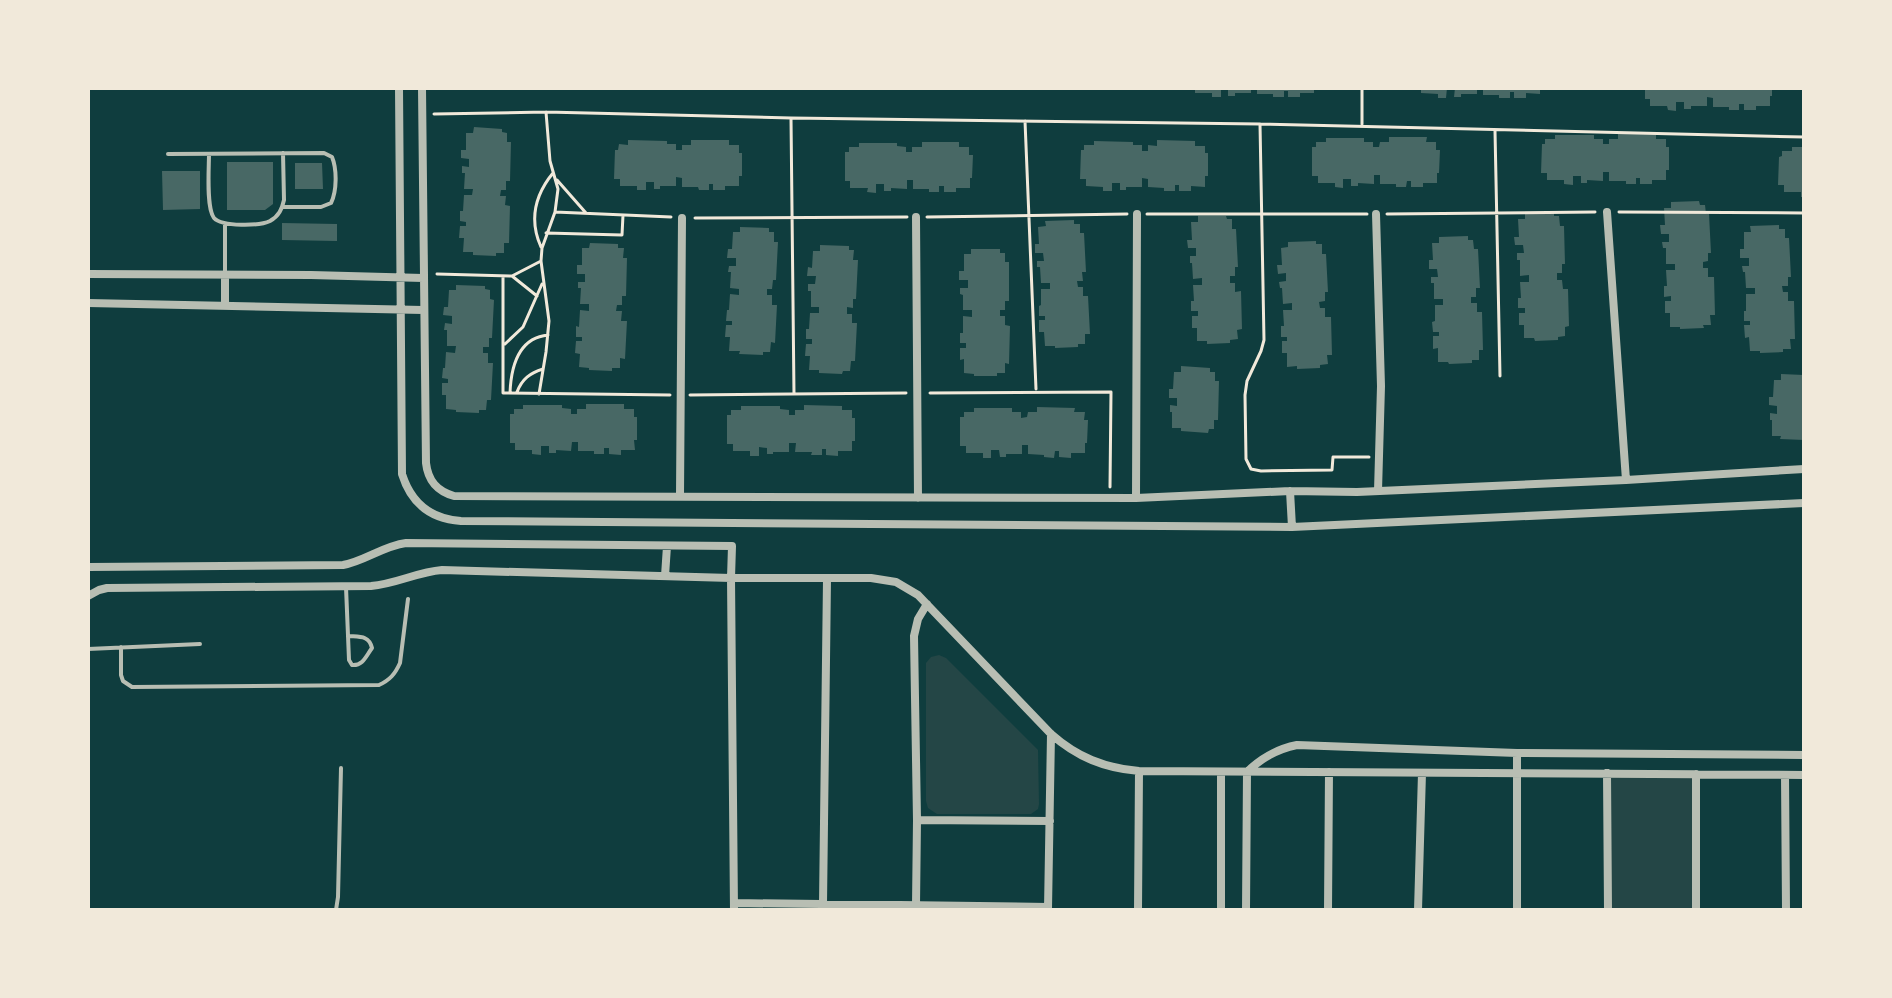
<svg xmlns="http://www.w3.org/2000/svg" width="1892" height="998" viewBox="0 0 1892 998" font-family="'Fira Sans',sans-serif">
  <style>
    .green { fill: #244646 }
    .building { fill: #486865 }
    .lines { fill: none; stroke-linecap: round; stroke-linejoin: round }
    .path { stroke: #f1e9da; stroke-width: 3 }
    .service { stroke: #b8beb3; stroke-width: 4 }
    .minor { stroke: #b8beb3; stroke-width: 8 }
  </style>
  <rect width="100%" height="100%" fill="#0f3d3e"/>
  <path class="green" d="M939,655l7,3 92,92 1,54 -1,5 -7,5h-94l-9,-6 -2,-7v-138l5,-6z
    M1607,773l89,1v136h-88z"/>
  <path class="building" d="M1195,88h26v9h-9v-4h-17z
    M1228,88h23v5h-16v3h-7z
    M1257,88h57v5h-14v4h-12v-6h-4v6h-11v-3h-16z
    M1421,88h26l-1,10h-8v-4l-17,-1z
    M1455,88h22v6h-16v3h-7z
    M1483,88h57v6l-14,-1v5h-12v-6h-4v6h-11v-3h-16z
    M1645,88h127v8h-2v10h-14v4h-12v-6h-5v6h-10v-3h-16v-9l-6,-1v9h-16v3h-7v-7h-8v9l-8,-1 -1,-4h-17v-7h-5z
    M474,127l28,2v3l5,1v9h4l-1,39h-4v9h-5l-1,6h6l-1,9 5,1 -1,37h-5v10h-8v3l-23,-1v-3h-10l1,-14h-5l1,-12h6v-4l-6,-1v-10h3l1,-16h8l1,-6h-9l1,-16h-3v-7l7,1v-8l-8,-1v-8h5v-17h7z
    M1618,134h38v5h10v8h3v23h-3v10h-14v4h-12v-6h-4v6h-10v-3h-17v-9h-6v9l-16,-1v3h-6v-7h-8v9l-9,-1v-4h-17v-7h-6l1,-29h3v-5h10v-4h39v4h9v5h6v-5h9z
    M1389,137h38l-1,5h10v8h4l-1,23h-2v10h-14v4h-12v-6h-4l-1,6h-10v-3h-16v-9h-6v9l-16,-1v3h-7v-7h-8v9l-8,-1v-4h-17v-7h-6v-29h4v-5h10v-4h38v4h9v5h6l1,-5h9z
    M628,140l39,1v3h9v6h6v-5h9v-5h38v5h10v8h3v23h-3v10h-14v4h-12v-6h-4v6h-10l-1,-3h-16v-9l-6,-1v9h-16v3h-6v-7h-8v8h-9v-4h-17v-7h-6l1,-29h3l1,-6 9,1z
    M1157,140l38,1v5h10v7h3v23h-3v11l-14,-1v5h-12v-6h-4v6h-11v-3l-16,-1v-8l-6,-1v9h-16v3h-6v-7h-8v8h-9v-4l-17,-1v-7h-6l1,-29h3v-5h10v-4l39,1v3h9v6h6v-6l9,1z
    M922,142h37v5h10v8h4l-1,23h-2v10h-14v4h-12v-6h-5v6h-10v-3h-16v-9h-6v9l-16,-1v3h-7v-7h-8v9l-9,-1 1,-4h-18v-7h-5v-29h4v-5h10v-4h38v3l9,1v5h6v-5h10z
    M1792,147h12v50h-3v-5h-17v-7h-6l1,-28 3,-1v-5h10z
    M227,162h46v42l-8,6h-38z
    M295,163h27l1,26h-28z
    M162,171h38v38l-37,1z
    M1699,201l1,4h5l1,9h3l2,39h-3v8l-5,1v6h5v9h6l1,38h-5l1,10h-8l1,3 -24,1v-2h-10v-14h-5v-12h6v-5l-7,1v-11h3l-1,-16h9v-6h-9v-16h-3l-1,-6h7v-8h-8l-1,-9h5l-1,-17h7v-6z
    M1554,212v4h5l1,10h4l1,38h-3v9h-5v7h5l1,9h5l1,37 -4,1v9l-7,1v3l-23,1 -1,-3h-10v-13h-5v-12h6v-5h-7v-10h3l-1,-16h9v-7l-9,1v-16h-3v-7h7l-1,-8h-8l-1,-8h5l-1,-18h7v-6z
    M1198,216h28l1,3h5v10h4l2,38h-3v9h-5v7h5v9l6,-1 1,38 -5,1 1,9 -8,1v3l-23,1v-3h-10v-13h-5v-12h6v-5h-7v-10h3l-1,-16h9v-7l-9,1 -1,-16h-2v-7h6v-8h-8l-1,-8h5l-1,-18h7z
    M1074,220v4h6v9h4l2,39h-4l1,9h-6l1,6h5v9h5l2,38h-5v10h-7v3l-23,1v-2h-10l-1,-14h-5v-12h6v-4h-6v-10l2,-1v-16h9v-6h-9l-1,-16h-3v-6h7l-1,-8h-8v-9h4l-1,-17 8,-1 -1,-5z
    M282,223l55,1v17l-55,-1z
    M1779,225v4h6v9h4l2,39h-3v9h-6l1,6h5v9h6l1,38h-5l1,10h-8v3l-23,1v-2h-10l-1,-14 -4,1 -1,-13h6v-4h-6v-10h2v-17h9v-6h-9l-1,-16h-2l-1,-6h7v-8h-9v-9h4v-17h7l-1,-6z
    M740,227l29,1v4h5v10h4l-2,38h-3l-1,9h-5v6h5v10h5l-2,38 -4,-1 -1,10h-7v3l-24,-1 1,-3h-11l1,-14h-5l1,-12h6v-4h-6l1,-11h2l1,-16 9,1v-6l-9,-1 1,-16h-3l1,-6h7v-8h-9l1,-9h4l1,-17h7z
    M1468,236v4h5l1,9h4l2,39h-4v9h-5v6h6v9h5l1,38h-4v10h-7v3l-23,1 -1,-2h-10v-14l-5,1v-13h6v-4h-6l-1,-10 3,-1v-16h8v-6h-9v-16h-3v-6h7l-1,-8h-8v-9h4l-1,-17h7v-6z
    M1316,241v3h6v10h4l2,38h-3v9l-6,1 1,6h5v9h6l1,38h-5l1,9 -8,1v3l-23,1v-3l-10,1v-14h-5v-12h5v-4h-6v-11h3l-1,-16h9v-7l-9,1 -1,-16h-2l-1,-6 7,-1v-8l-8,1 -1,-9h5l-1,-17 7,-1v-5z
    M590,243l28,1v4h6l-1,10h4l-1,38h-4v9h-5l-1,6h6l-1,10h6l-2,38 -5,-1v10h-8v3l-23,-1v-2l-10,-1 1,-13 -5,-1 1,-12h6v-4h-6v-11l3,1 1,-17 9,1v-7h-9l1,-16h-3v-6h7v-8h-8v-9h5v-17h7z
    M820,245l29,1v4h5l-1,10h5l-2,39h-3v9l-6,-1v7h5v9h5l-2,38h-4l-1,10h-7l-1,3 -23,-1v-3h-10l1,-14h-5l1,-12h6v-5h-6v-10h3l1,-16h9v-6h-8v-16h-3v-7h7l1,-8h-9l1,-9 4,1 1,-17h7z
    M971,249h29v4h5v9h4v39h-4v9h-5v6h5v9l5,1 -1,38 -4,-1v10h-8v3h-23v-2l-10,-1v-14l-4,1v-12h6v-5h-6v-10h3v-17l9,1v-7h-9v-15l-3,-1v-6h8v-8h-9v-9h5v-17h7z
    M456,285l29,1v3l5,1v9l4,1 -2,38h-3v9h-6v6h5v10h5l-2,37h-4l-1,10h-7v3l-23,-1v-2l-10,-1v-14h-4v-12h6v-4l-6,-1 1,-10h2l1,-16 9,1 1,-7h-9v-16h-3l1,-7 7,1v-8l-9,-1 1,-8h4l1,-17h7z
    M1181,366l29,2v4h5v9h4l-1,39h-4v9h-5l-1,4 -27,-2v-3h-9v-16h-2v-7l7,1v-8h-8v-9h4l1,-17h7z
    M1781,374l23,1v65l-24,-1 1,-3h-9v-16h-2v-7l7,1v-8l-8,-1v-8h4l1,-17h7z
    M586,404h38v5h10v8h3v23h-3l1,10h-14v5l-12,-1v-6h-5v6h-10v-3h-16v-9h-6l-1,9 -15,-1v3h-7v-7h-8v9l-9,-1v-4h-17v-7h-5v-29h4v-5h9v-4h39v3l9,1v5h6v-5h9z
    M804,405l38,1v4h10v8h3v23h-3v10h-14v5l-12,-1v-6h-4v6h-11l1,-3h-17l1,-9h-7v9h-16v2h-6v-6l-8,-1v9h-9v-5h-17v-7h-6v-29h4v-5h10v-4h39v3l9,1v5h6v-5h9z
    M1037,407l38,1 -1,4h11l-1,8h4l-1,23h-2v10h-14v5l-12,-1v-6h-4l-1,7 -10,-1v-2l-16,-1v-9h-6v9h-16v3h-6l-1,-7h-8v8h-8v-5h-17v-7h-6v-29h4v-5h10v-4h38v4h9v6l6,-1 1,-5h9z"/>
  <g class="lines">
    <path class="path" d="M434,114l112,-2 245,6 469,6 544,13
      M791,118l3,276
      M1025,121l11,268
      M1260,124l4,216 -3,11 -14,30 -2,14 1,64 5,10 10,2 71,-1 1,-13h36
      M1362,124v-36
      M1495,131l5,245
      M557,180l29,33
      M555,212l116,5
      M1619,212l185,1
      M1147,214h220
      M1387,214l208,-2
      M927,217l200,-3
      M695,218l212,-1
      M546,233l76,2 1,-20
      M541,247c-12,-27 -6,-52 12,-74
      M437,274l75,2 29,-15
      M503,276v117l167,2
      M512,276l25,20
      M505,344l18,-17 19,-43
      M517,392c5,-13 13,-19 26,-23
      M510,393c1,-26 8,-55 38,-58
      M930,393l181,-1 -1,95
      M539,394l7,-42 3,-31 -8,-60 1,-13 13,-36 3,-23 -8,-28 -4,-49
      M690,395l216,-2"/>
    <path class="service" d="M168,154l156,-1 8,4c5,12 5,34 -1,46l-10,4h-38
      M209,154c0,14 -3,54 5,64 8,9 46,8 56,3 9,-5 12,-12 14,-21l-1,-47
      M225,273v-49
      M346,587l3,73 3,5c11,1 14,-9 20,-17 -3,-13 -13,-11 -24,-12
      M121,647v28l2,6 9,6 247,-2c11,-5 16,-11 21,-22l8,-64
      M88,649l112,-5
      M336,910l2,-13 3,-129"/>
    <path class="minor" d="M399,88l3,386c9,29 29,45 59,47l831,6 512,-24
      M422,88l4,375c2,18 11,28 28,33l682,2 154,-7 67,1 269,-12 178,-11
      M1607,212l19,268
      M1376,214l5,172 -3,105
      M916,217l2,281
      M88,274l223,1 112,3
      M225,275v30
      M88,303l335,7
      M1290,491l2,36
      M680,496l2,-278
      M1136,498l1,-284
      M88,567l255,-2c22,-4 40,-19 63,-22l326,3 -1,32 3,332
      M665,576l2,-30
      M88,596l11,-6 8,-2 264,-2c25,-2 46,-14 71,-16l289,8h140l25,4 22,13 133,139c26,23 53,34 88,37l665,4
      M1607,773l1,137
      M1785,775l1,135
      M917,820l133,1
      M734,903l314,4
      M823,904l4,-325
      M916,905l1,-85 -3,-184 4,-17 9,-15
      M1048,909l3,-175
      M1138,910l1,-139
      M1221,910v-138
      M1246,910l1,-138c15,-15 30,-23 50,-27l220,8 287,2
      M1328,910l1,-138
      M1418,910l4,-137
      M1517,910v-157
      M1696,910v-136"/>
  </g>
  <rect width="1892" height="998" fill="none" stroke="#f1e9da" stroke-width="180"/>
</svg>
